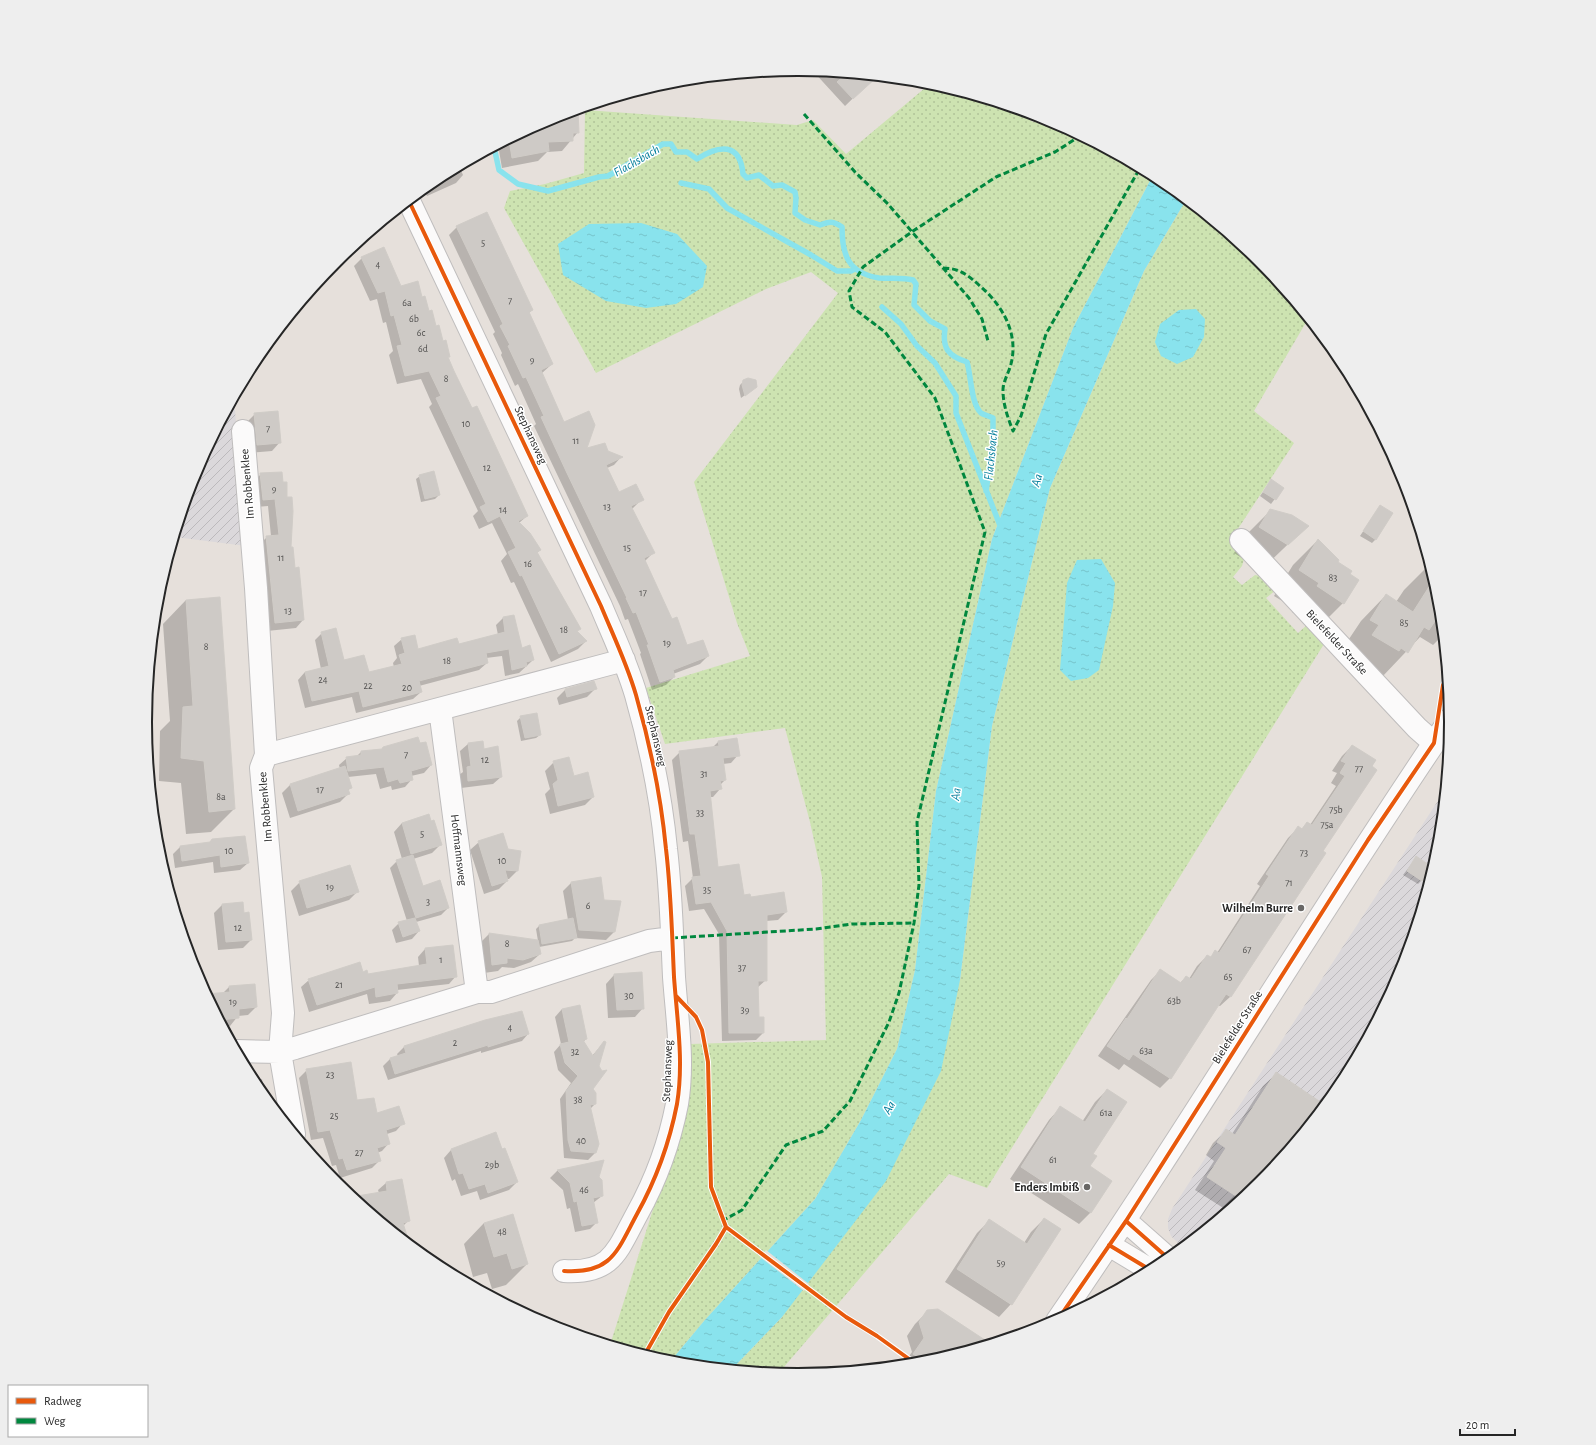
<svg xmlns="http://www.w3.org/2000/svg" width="1596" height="1445" viewBox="0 0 1596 1445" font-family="'Alegreya Sans',sans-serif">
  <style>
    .industrial { fill: url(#industrial-furrows) }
    .grass { fill: url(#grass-dots) }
    .water { fill: url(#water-ripples) }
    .pier { fill: #e6e0db }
    .shadow { fill: #0003 }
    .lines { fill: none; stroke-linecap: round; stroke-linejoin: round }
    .stream { stroke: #89e3ed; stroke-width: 5.5 }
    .building { fill: #cecac6; stroke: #d0ccc7 }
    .minor-casing { stroke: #bfbdbd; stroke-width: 24 }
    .minor { stroke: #fbfafa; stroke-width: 22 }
    .quiet { stroke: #00873e; stroke-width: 3; stroke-dasharray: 6 3; stroke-linecap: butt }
    .cycleway-casing { stroke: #fff; stroke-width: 6 }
    .cycleway { stroke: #e8590c; stroke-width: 4 }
    .poi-dot { fill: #696765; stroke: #fff; stroke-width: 1.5 }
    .labels { text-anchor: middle; stroke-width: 3; stroke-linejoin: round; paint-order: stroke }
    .number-label { font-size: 10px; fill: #51504f }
    .street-label { font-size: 12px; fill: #262626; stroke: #fff }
    .poi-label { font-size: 12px; font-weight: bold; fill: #262626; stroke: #fff; text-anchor: end }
    .water-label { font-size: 13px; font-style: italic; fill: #057f9c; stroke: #fff }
    .rim { fill: none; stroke: #262626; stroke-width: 2 }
  </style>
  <defs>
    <pattern id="industrial-furrows" width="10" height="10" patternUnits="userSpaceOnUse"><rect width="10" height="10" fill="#dbd8db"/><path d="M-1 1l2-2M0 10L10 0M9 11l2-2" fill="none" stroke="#bcb9bc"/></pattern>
    <pattern id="grass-dots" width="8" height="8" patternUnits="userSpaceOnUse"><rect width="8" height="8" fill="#cde3b1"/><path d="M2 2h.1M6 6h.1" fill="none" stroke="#b0c398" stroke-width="1.8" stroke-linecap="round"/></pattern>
    <pattern id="water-ripples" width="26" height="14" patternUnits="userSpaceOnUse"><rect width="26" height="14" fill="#89e3ed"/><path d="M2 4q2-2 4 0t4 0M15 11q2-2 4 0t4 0" fill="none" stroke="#76c3cb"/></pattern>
  </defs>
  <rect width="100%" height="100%" fill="#e6e0db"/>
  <path class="industrial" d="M234,398l12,148 -71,-9 19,-65z
    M1445,790l-6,60 -37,123 -61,113 -81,99 -77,63 -12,-12 -3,-8v-9l4,-10z"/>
  <path class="grass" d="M931,83l80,25 22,14 8,-6 7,3 105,56 -80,153 -81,211 -56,252 -21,179 -18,79 -36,71 -46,79 -111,122 -35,42 -59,-18 53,-167 27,-134 136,-4 -4,-163 -12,-55 -25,-94 -120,16 -19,-56 104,-32 -13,-33 -43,-141 144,-189 -27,-21 -45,17 -170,84 -92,-165 6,-17 35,-7 39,-11 1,-63 212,15 16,-5 33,34z
    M1186,200l74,61 48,58 -54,92 40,32 -62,95 12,21 -2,7 -9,11 9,8 13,-10 10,2 11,13 -10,8 32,35 9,-8 17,19 -337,544 -38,-14 -171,200 -46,-5 50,-52 178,-337 32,-254 58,-238 94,-217z"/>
  <path class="water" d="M1153,175l8,4 25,21 -42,71 -94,217 -58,238 -32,254 -19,91 -55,110 -104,136 -50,52 -63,-6 35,-42 111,-122 46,-79 36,-71 18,-79 21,-179 56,-252 81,-211z
    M641,223l36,11 30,32 -4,21 -27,17 -30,4 -40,-7 -43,-26 -5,-31 31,-20z
    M1196,309l9,10 -1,18 -11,20 -16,7 -16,-8 -6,-14 5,-18 19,-14z
    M1101,559l14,24 -2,23 -14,64 -11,8 -17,3 -11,-11 7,-87 10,-23z"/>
  <path class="pier" d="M766,1250l43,34 -5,7 -44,-34z"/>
  <path class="shadow" d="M812,70l63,7 -30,29z
    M577,110l1,22 -16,19 -15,1 -9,9 -36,7 -4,-23 50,-26z
    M459,166l4,9 -7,8 -29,13 -4,-7 12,-10z
    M457,227l75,83 -4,4 24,50 -11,10 22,50 22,25 22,3 14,5 -7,8 -7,3 11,25 24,6 -10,10 21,44 -8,8 26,60 16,26 21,9 -8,8 -27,10 1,3 -8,8 -14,5 -12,-36 1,-1 -13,-34 -3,1 -5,-14 -86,-180 2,-2 -18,-40 -3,2 -14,-31 1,-2 -9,-19 2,-2 -46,-97z
    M362,258l39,29 20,11 28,58 -2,2 6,14 74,144 -8,7 21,27 -3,3 43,75 -4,4 10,9 -8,8 -27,13 -37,-80 -3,1 -10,-22 6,-7 -15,-31 -13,6 -6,-13 5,-5 -49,-104 3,-3 -11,-25 -24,5 -8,-29 4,-4 -7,-29 -3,1 -6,-24 -7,2 -16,-35z
    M744,381l8,9 -11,8 -2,-9 1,-4z
    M255,414l25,28 -8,9 -23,2 -3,-30z
    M261,474l25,24 4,49 13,73 -7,8 -29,3 -8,-86 8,-8 4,-1 -3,-30 -12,1 -3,-25z
    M420,476l19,19 -4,4 -14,3 -5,-23z
    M1271,481l12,7 -12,16 -11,-8z
    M1380,506l-4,33 -4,4 -12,-7z
    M1271,510l36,16 -46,44 -27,-17 11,-17z
    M1318,540l18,22 7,41 -25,25 -26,-16 2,-4 -20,-12 19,-31z
    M1430,564l9,31 4,40 -10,10 -13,-8 -38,40 -37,-32 16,-24 25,-26 10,7 8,-12z
    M186,600l48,209 -23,23 -25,2 -5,-51 -22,-2 1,-50 10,-10 -7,-97z
    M503,618l19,31 11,11 -14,13 -14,3 -3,-20 -16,2 1,5 -8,7 -60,16 2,6 -8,7 -57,14 -4,-16 -47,11 -7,-28 7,-8 16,-3 -6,-29 7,-7 21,28 25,12 26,-6 -1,-4 4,-5 -3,-12 8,-7 15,11 41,-5 40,-10 -2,-10z
    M595,689l-8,8 -28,8 -2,-7 8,-8z
    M521,717l19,18 -4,3 -15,3 -4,-20z
    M719,741l19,14 -7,8 -8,1 2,16 -5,5v4l-7,8h-3l7,71 26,28 43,16 -8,8 -12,1v59l-9,8 1,30 5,15 -7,7 -34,1 -3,-107 -15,-25 -15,2 -4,-25 8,-8 -5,-37 -5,1 -11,-82 8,-8 33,-5z
    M482,742l1,9 18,26 -8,7 -32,4 -2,-13 4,-3 -3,-21 8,-7z
    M1352,746l23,15 -53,91 2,1 -94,144 -10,9 -2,-1 -48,73 -10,10 -36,-24 -5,6 -21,-14 53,-76 10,-10 19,13 6,-6 3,2 8,-13 10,-10 3,2 6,-6 1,1 43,-67 -3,-2 31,-46 10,-10 3,2 6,-7 3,2 26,-39 -5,-3 6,-10 -5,-2 10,-15z
    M383,748l48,17 -7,8 -13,3 1,3 -7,8 -13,3 -1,-4 -11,3 -4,-15 -28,3 3,11 -4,3 1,3 -8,8 -50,16 -8,-25 8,-8 50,-16 -1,-4 8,-7 10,-2 4,-4 20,-2z
    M554,762l19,15 20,20 -8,8 -35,9 -5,-20 5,-5 -5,-18z
    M402,823l39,21 -9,9 -19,6 9,28 26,21 -7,7 -25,7 3,9 -7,8 -16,4 -4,-13 7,-7 8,-2 -17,-53 7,-7 5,-2 -8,-27z
    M212,840l36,23 -8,7 -26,3 -1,-11 -38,6 -2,-14 7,-7 29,-4z
    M479,842l29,8 9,21 -8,8h-3l1,2 -8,8 -15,5 -14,-44z
    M1416,858l6,22 -4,4 -15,-9z
    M300,882l58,9 -9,9 -50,16 -8,-25z
    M571,883l32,18 11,31 -8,8 -31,-2 -3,3 -33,6 1,7 -9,8 -17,6 -12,-1 -4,4 -14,2 -3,-31 8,-8 49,7 -2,-12 3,-3 29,-6 -5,-29z
    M222,905l21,9 8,26 -8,8 -25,2 -4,-37z
    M425,949l31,27 -7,8 -52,6v3l-7,8 -21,3 -2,-10 -58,18 -8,-25 8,-7 53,-7 5,2 52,-9 -1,-9z
    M614,975l29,33 -8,9 -27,1 -2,-34z
    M254,985l2,22 -8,8 -10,1 -8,10h-7l-17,-31 16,-1 7,-7z
    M562,1009l24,30 -3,3 9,14 12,-14 -12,47 3,15 -5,5 5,44 -7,7 -24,-2 -4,-59 11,-16 -13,-13 -4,-18 7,-8 -6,-27z
    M486,1021l42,13 -6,7 -41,12v-2l-93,29 -5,-14 7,-7 8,-3 -1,-2 7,-7z
    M1353,1064l-12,22 -81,99 -32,26 -33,-21 19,-29 -8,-6 7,-12 13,-12 6,3 31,-48 13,-12 44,28z
    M307,1070l69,45 27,8 -7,8 -9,3 2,9 -7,8 -5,2 3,7 -8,8 -32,10 -4,-13 -4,1 -9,-28 -12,2 -12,-62z
    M262,1079l3,19 -13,-17z
    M1107,1090l-19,77 3,45 -12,12 -69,-45 39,-59 11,-12 22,14 13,-20z
    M495,1134l22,48 -8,8 -29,10 -3,-9 -16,5 -6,-17 -3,2 -8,-23 7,-8z
    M603,1161l-5,16 4,19 -9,7 4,19 -7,7 -15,3 -5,-24 -3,1 -4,-19 -13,-12 7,-7z
    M386,1183l22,38 -5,5 3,10 -3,4 -49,-41 25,-6 -1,-3z
    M1044,1219l-33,85 -12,13 -54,-35 32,-49 12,-12 35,22 7,-11z
    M484,1223l43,41 -21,21 -14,4 -5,-16 -14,4 -9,-33z
    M928,1311l62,33 -65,19 -23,3 10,-14 -5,-16 8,-12z
    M553,1328l23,2 -1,5z"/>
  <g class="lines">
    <path class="stream" d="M494,147l5,23 19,14 30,7 51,-14 9,-1 55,-32h8l5,8h11l10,7c22,-14 43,-17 46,15l4,4 12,-3 14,11 9,-1 13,7 1,6 -1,15 10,7 15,5c10,-4 13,-4 22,2 0,28 6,46 37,51 11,1 22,-1 34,2l3,4 -2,21 16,16 15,8c-3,19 3,27 22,33 4,13 4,42 14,51 3,2 8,3 12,5v25l-7,48
      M681,183l28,6 18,19 84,47 26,16h14l4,-2
      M882,307l19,17 16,22 18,17 21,33v17l45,115"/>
  </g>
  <path class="building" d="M846,74l11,1 20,2 -24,22 -16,-17z
    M578,110l1,23h-6v8l-25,1 1,9 -37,7 -3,-18 39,-21z
    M487,212l46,98 -4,2 24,52 -12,6 23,52 25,-11 6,14 -8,23 18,-5 3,8 15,6 -17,8 13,27 17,-8 8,16 -13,6 24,47 -11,5 28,61 5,-2 10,28 16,-5 6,16 -36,14 2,7 -15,5 -13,-37h2l-13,-33 -3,1 -7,-15h1l-61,-127 -25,-54 3,-1 -18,-39 -3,1 -15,-32 2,-1 -10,-19 3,-2 -47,-98z
    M384,247l17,39 17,-5 4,16 3,-1 4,15 3,-1 4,16 3,-1 4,16 3,-1 4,17h-2l6,14 18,37 5,-2 51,110 -10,5 12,12 11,17 -4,2 44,77 -4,2 10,10 -28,13 -37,-79 -2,1 -12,-24 8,-4 -16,-32 -12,6 -8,-15 6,-3 -50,-106 5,-2 -12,-25 -24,5 -8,-30 5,-1 -8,-30 -3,1 -6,-25 -7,2 -17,-36z
    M748,378l8,2 1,7 -12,9 -3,-11 1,-5z
    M278,411l3,32 -24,2 -3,-32z
    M434,471l6,24 -15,4 -6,-24z
    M282,472l1,10h4v15h5l1,14 -2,36h2l2,21 4,-1 5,53 -29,3 -9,-87 13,-1 -4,-36 -12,1 -3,-27z
    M1271,479l13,9 -8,12 -13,-8z
    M1380,505l13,8 -17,27 -13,-9z
    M1270,509l22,6 17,11 -21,19 -29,-18z
    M1318,539l21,21 -1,2 14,9 -2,3 9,6 -15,24 -27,-18 2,-3 -20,-13z
    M1434,579l5,16 2,17 -12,18 -5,-3 -16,26 -7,-5 -2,3 -27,-16 7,-10 -9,-5 16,-26 27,18z
    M220,597l15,212 -26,3 -5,-51 -23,-3 2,-51 10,-1 -7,-106z
    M514,615l8,33 8,-3 4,15 -8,2 1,4 -15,4 -3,-21 -23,4 2,10 -69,18 3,11 -59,15 -4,-16 -47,10 -7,-29 24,-6 -8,-34 15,-4 8,32 20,-5 5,17 33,-8 -3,-9 6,-2 -4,-15 14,-3 3,14 39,-11 2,6 46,-12 -2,-15z
    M594,681l3,8 -30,8 -2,-8z
    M537,713l4,22 -16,3 -5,-22z
    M418,737l2,6 6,-1 6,23 -21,6 2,9 -13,3 -2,-4 -10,3 -4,-15 -36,4 -2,-14 15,-2v-4l21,-2 1,-2z
    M737,738l3,18 -17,2 3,22 -6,1 2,8 -12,2 8,76 21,-3 5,31 6,-1 1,3 33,-5 3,20 -20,3v66h-9l1,36h5v16h-35l-2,-102 -16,-29 -15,2 -4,-27 9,-1 -6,-42h-5l-11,-83 40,-5 -1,-5z
    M483,741l1,8 14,-3 4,31 -34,4 -1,-14 4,-1 -3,-23z
    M1352,745l24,15 -4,6 5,4 -54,81 3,2 -95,144 -5,-3 -55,85 -38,-25 -4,6 -22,-14 19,-28 1,1 33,-50 21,14 5,-7 5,3 16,-24 4,2 4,-7 4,3 50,-77 -3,-2 32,-48 4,3 5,-7 5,3 33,-49 -5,-3 6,-10 -5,-2z
    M569,757l5,19 14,-4 6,25 -36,9 -5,-22 5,-4 -5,-19z
    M345,766l7,22 -4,1 2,5 -52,17 -8,-27z
    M429,814l2,7 3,-1 8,25 -31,9 -9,-31z
    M503,833l5,16 13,2 -3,20 -13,-1 3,11 -16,5 -14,-45z
    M245,836l4,27 -28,4 -1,-12 -38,6 -2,-15 30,-4 2,-3z
    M413,855l10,31 17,-6 9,28 -33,10 -20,-58z
    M1416,856l16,11 -10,14 -15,-10z
    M350,865l9,27 -52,16 -8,-27z
    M601,877l3,23 17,1 -6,31 -36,-2 -8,-48z
    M243,902l1,11 5,-1 3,28 -26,2 -4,-38z
    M415,918l5,13 -17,6 -5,-15z
    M573,918l4,20 -35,6 -3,-19z
    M489,933l49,7 3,14 -18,6 -16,-2v5l-15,2z
    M453,945l4,32 -60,7 1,9 -22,4 -1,-10 -58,18 -9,-26 52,-17 3,10 4,-2 1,4 59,-10 -2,-16z
    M642,972l2,37 -27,1 -3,-36z
    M255,984l2,23 -18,2v9l-19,2 -14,-26 24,-2 -1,-6z
    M580,1005l7,34 -4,1 10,16 11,-15 2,1 -7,24 3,5 5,-1 -14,19 3,4v11l-6,1 9,39 -3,9 -25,-2 -3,-11 -2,-49 12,-15 -13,-13 -5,-19 9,-2 -7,-33z
    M522,1011l7,23 -41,13v-2l-93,29 -5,-16 16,-5 -2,-7 81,-26z
    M351,1062l6,38 17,-2 3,15 22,-7 6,18 -19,6 4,14 -13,4 4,13 -34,9 -4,-12 -4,1 -9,-29 -12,2 -12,-63z
    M1276,1072l49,33 -65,80 -18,15 -35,-23 19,-29 -9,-6 9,-13 9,6z
    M1107,1089l20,13 -34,52 4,2 -7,10 22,15 -21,32 -70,-46 39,-61 25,16z
    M496,1132l6,17 3,-1 13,34 -30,11 -3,-9 -16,5 -6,-16 -4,1 -8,-25z
    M604,1160l-5,17 3,3 1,16 -10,2 5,25 -16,3 -5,-25 -3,1 -4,-19 -13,-13z
    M402,1179l8,42 -7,2 7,22 -59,-48 36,-6 -1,-9z
    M513,1214l15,50 -16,5 -5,-16 -13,4 -10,-34z
    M1044,1218l17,11 -49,76 -55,-36 32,-50 38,25z
    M938,1309l53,35 -64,19 -14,-9 11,-16 -5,-16 8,-12z"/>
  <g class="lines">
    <g class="minor-casing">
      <path id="minor" d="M409,201l192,405c12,29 26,58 35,89 14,49 25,102 30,154 5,42 6,85 8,128 3,42 10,85 3,127 -8,41 -20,74 -40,110 -20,37 -25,60 -73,57
        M243,431l13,157 10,167 -5,13 22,245 -3,39 14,82
        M1241,540l176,188 17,15
        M440,709l37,283
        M266,755l358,-95
        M236,1051l44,1 15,-4 182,-56h14l158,-51 23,-3
        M1126,1221l43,38
        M1109,1245l43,26
        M1057,1321c136,-198 259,-405 394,-603"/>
    </g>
    <use href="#minor" class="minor"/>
    <path class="quiet" d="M804,114l51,58 33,32 81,94 13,21 6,22
      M943,268c16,0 25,7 37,18 22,19 39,47 31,78 -2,8 -8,18 -8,26 0,15 5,28 10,41l8,-15 25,-82 94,-166
      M672,938l144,-9 36,-5 62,-1
      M722,1221l20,-11 44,-65 37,-14 27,-30 39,-79 10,-29 15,-70 5,-38 -2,-63 68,-290 -50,-134 -50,-66 -33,-25 -3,-16 14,-24 50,-36 83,-54 59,-25 25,-16"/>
    <g class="cycleway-casing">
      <path id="cycleway" d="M409,201l192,405c12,29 26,58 35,89 14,49 25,102 30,154 5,42 6,85 8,128 3,42 10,85 3,127 -8,41 -20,74 -40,110 -20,37 -25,60 -73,57
        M676,996l20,21 6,13 6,32 3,125 15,40 120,90 31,19 39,28
        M1126,1221l43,38
        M1109,1245l43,26
        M1057,1321l69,-100 242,-381 66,-97 9,-58 4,-6
        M644,1356l25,-44 47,-68 10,-17"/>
    </g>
    <use href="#cycleway" class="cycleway"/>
  </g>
  <g class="poi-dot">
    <circle cx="1301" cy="908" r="4"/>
    <circle cx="1087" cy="1187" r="4"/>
  </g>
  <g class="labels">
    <g class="number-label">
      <text x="483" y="246">5</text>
      <text x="378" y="268">4</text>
      <text x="510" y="304">7</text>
      <text x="407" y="306">6a</text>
      <text x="414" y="322">6b</text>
      <text x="421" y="336">6c</text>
      <text x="423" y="352">6d</text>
      <text x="532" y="363">9</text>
      <text x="446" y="382">8</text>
      <text x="466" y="427">10</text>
      <text x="268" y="432">7</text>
      <text x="576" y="444">11</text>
      <text x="487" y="471">12</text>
      <text x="274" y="492">9</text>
      <text x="607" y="510">13</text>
      <text x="503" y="513">14</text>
      <text x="627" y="551">15</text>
      <text x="281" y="561">11</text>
      <text x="528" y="567">16</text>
      <text x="1333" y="581">83</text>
      <text x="643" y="596">17</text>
      <text x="288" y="614">13</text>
      <text x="1404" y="626">85</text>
      <text x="564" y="633">18</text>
      <text x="667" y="646">19</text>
      <text x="206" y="650">8</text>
      <text x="447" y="664">18</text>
      <text x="323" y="683">24</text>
      <text x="368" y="689">22</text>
      <text x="407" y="691">20</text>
      <text x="406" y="758">7</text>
      <text x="485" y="763">12</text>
      <text x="1359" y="772">77</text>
      <text x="704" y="777">31</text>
      <text x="320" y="793">17</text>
      <text x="221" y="800">8a</text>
      <text x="1336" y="813">75b</text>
      <text x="700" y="816">33</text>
      <text x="1327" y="828">75a</text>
      <text x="422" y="837">5</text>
      <text x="229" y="854">10</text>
      <text x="1304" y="856">73</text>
      <text x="502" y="864">10</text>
      <text x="1289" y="886">71</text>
      <text x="330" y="890">19</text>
      <text x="707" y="893">35</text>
      <text x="428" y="905">3</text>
      <text x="588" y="909">6</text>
      <text x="238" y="931">12</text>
      <text x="507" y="947">8</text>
      <text x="1247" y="953">67</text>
      <text x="441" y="963">1</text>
      <text x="742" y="971">37</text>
      <text x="1228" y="980">65</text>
      <text x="339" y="988">21</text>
      <text x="629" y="999">30</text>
      <text x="1174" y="1004">63b</text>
      <text x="233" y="1005">19</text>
      <text x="745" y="1013">39</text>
      <text x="510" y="1031">4</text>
      <text x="455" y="1046">2</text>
      <text x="1146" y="1054">63a</text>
      <text x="575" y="1055">32</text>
      <text x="330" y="1078">23</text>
      <text x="578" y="1103">38</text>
      <text x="1106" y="1116">61a</text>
      <text x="334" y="1119">25</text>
      <text x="581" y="1144">40</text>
      <text x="359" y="1156">27</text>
      <text x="1053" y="1163">61</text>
      <text x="492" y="1168">29b</text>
      <text x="584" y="1193">46</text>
      <text x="502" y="1235">48</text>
      <text x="1001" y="1266">59</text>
    </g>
    <g class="street-label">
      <text transform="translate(531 435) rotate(65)" y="4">Stephansweg</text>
      <text transform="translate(247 484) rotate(-95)" y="4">Im Robbenklee</text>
      <text transform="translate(1337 642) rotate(47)" y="4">Bielefelder Straße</text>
      <text transform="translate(656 736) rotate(77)" y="4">Stephansweg</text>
      <text transform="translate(265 807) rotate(-95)" y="4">Im Robbenklee</text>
      <text transform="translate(459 850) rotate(83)" y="4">Hoffmannsweg</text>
      <text transform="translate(1237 1027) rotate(-58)" y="4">Bielefelder Straße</text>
      <text transform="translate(667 1071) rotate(-88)" y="4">Stephansweg</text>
    </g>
    <g class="poi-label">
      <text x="1293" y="912">Wilhelm Burre</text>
      <text x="1079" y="1191">Enders Imbiß</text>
    </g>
    <g class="water-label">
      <text transform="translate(636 160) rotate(-30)" y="5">Flachsbach</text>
      <text transform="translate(990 455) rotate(-84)" y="5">Flachsbach</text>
      <text transform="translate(1036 480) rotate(-74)" y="5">Aa</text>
      <text transform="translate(955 794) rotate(-82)" y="5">Aa</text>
      <text transform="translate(888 1107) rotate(-60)" y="5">Aa</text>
    </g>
  </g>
  <path d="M0 0H1596V1445H0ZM152 722a646 646 0 1 1 1292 0a646 646 0 1 1-1292 0Z" fill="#eee" fill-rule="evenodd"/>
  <path class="rim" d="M152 722a646 646 0 1 1 1292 0a646 646 0 1 1-1292 0Z"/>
  <rect x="8" y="1385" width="140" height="52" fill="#ffffff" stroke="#a8a8a8"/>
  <rect x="16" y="1398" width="20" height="6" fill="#e8590c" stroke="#a8a8a8"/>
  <text x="44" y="1405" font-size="12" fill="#262626">Radweg</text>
  <rect x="16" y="1418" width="20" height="6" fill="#00873e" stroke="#a8a8a8"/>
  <text x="44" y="1425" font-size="12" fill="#262626">Weg</text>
  <path d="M1460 1429v6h55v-6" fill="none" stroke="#262626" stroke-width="2"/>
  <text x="1466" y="1429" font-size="12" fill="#262626" stroke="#ffffff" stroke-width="3" paint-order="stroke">20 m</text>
</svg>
